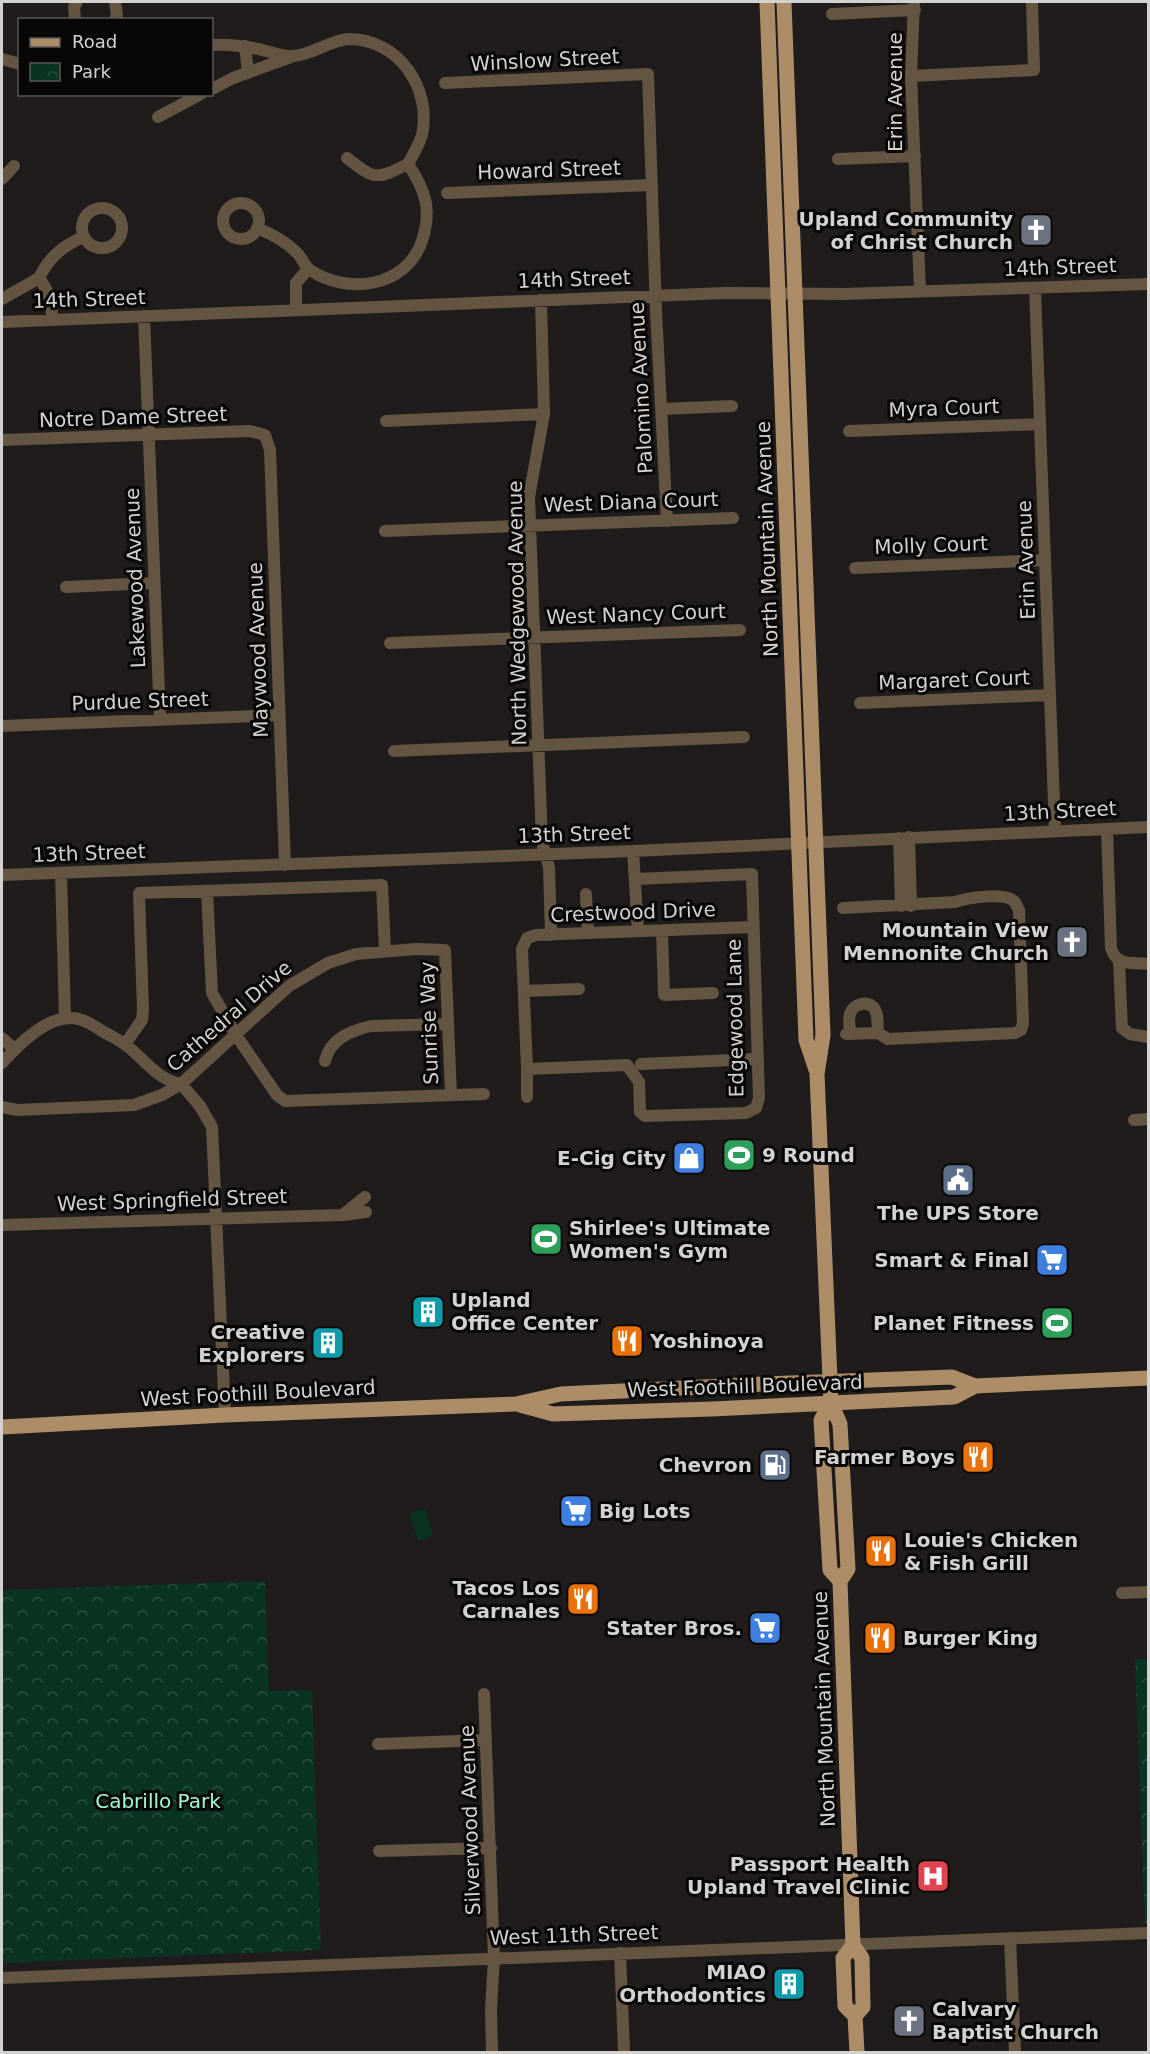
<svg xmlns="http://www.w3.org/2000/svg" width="1150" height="2054" viewBox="0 0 1150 2054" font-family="'DejaVu Sans',sans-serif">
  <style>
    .grass { fill: #093422 }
    .park { fill: url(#park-crowns) }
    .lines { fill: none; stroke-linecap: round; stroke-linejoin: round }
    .minor { stroke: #645543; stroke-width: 12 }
    .major { stroke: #ad8d67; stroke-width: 15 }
    .labels { text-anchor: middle; stroke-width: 6; stroke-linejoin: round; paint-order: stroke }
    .street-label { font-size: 20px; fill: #d4d2d1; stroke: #080706 }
    .poi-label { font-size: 20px; font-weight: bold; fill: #d4d2d1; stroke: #080706; text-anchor: end }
    .park-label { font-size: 20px; fill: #a3fbcd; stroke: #080706 }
  </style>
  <defs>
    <pattern id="park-crowns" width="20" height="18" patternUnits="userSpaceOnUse" patternTransform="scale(1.5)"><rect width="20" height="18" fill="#093422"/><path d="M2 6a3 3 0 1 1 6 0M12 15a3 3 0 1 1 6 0" fill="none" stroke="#2c5041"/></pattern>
  </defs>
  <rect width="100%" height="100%" fill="#1f1c1b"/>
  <path class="grass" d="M425,1509l8,27 -15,5 -9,-28z"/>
  <path class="park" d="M265,1581l4,110 43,-1 9,260 -319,13v-373z
    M1135,1659h13v264h-3z"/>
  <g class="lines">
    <path class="minor" d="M115,2l2,13 -2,5
      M914,2l-3,74 9,215
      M832,14l83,-4
      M75,20l-1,-13 3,-5
      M212,45c19,-1 35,1 54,6 8,2 19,6 27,5 20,-1 36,-16 56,-17 50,0 83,50 73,96 -3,10 -9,20 -14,29 18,27 24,46 14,77 -16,47 -75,54 -112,29 -6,-4 -8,-13 -14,-18 -11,-11 -24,-18 -39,-24
      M245,46l3,27
      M2,59l18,5
      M911,76l123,-6 -2,-68
      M445,83l203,-9 8,237 11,210
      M212,89l21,-11 58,-21
      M158,117l43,-23
      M347,158c28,22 29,22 61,6
      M838,159l77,-3
      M2,179l12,-13
      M447,193l205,-8
      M223 221a18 18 0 1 1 36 0a18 18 0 1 1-36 0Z
      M82 228a20 20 0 1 1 40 0a20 20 0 1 1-40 0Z
      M39,278c10,-21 24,-32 44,-41
      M39,278c10,13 13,25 13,41
      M1035,288l20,543
      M2,299l37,-21
      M541,300l3,114 -15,83 13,345 7,25 2,68
      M296,310v-27l12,-14
      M144,316l16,403
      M2,322l723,-29 119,1 304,-10
      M662,409l70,-3
      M386,421l158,-7
      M849,431l191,-7
      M2,440l248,-9 15,4 5,15 15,415
      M385,531l348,-13
      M855,568l190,-8
      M66,587l88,-4
      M390,643l350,-13
      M860,703l190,-8
      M2,726l277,-11
      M394,751l350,-14
      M1107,829l4,119c6,19 20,14 37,16
      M909,837l2,69
      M899,838l2,68
      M633,851l5,80
      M61,874l4,144
      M2,875l631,-24 515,-24
      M635,879l117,-5 7,224 -3,10 -10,5 -101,3 -5,-4 -1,-30 -12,-17 -100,4 -5,-120 5,-11 9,-3 52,-2 164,-6
      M207,891l5,102 24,42 41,60 8,6 199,-7
      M586,894l2,39
      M843,908l112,-6c12,-4 49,-10 59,-1 2,2 3,6 5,9l4,113 -2,7 -6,3 -127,6 -10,-6 -32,1
      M662,931l2,64 49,-2
      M1119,962l3,66 8,6 18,3
      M524,991l55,-2
      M850,1034c0,-7 -2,-14 0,-20 3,-10 17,-14 24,-6 5,6 3,18 4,25
      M2,1038l12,11
      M125,1044l17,-24 1,-10 -4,-117 243,-8 3,66
      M325,1061c5,-22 25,-30 46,-35l77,-2
      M2,1063c16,-18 44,-47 71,-45 11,1 20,7 29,13 11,6 22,11 31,20 15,13 28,30 48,33l19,22 12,21 13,288
      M641,1064l116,-5
      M527,1097v-28
      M2,1107l15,3 117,-5 28,-10 19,-11 108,-98 39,-23 28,-9 60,-5 29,1 6,145
      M1134,1120l14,-1
      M344,1214l21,-17
      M2,1225l341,-10 23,-3
      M1122,1593l26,-1
      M484,1694l10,264 -3,51 1,43
      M378,1744l108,-4
      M379,1851l112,-3
      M1010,1939l5,113
      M620,1953l4,99
      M2,1978l1146,-45"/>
    <path class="major" d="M767,2l39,1038 10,30
      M784,2l39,1033 -6,39 14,329 9,21 8,145 -8,12 13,364 9,13 1,49 -8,9 2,36
      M831,1403l-10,17 9,150 10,11
      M520,1405l33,9 159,-5 242,-12 21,-11
      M2,1427l223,-12 291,-11 45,-10 203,-10 188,-7 23,9 173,-8
      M853,1945l-10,13 2,48 10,10"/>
  </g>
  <defs>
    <g id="church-square" transform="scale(1.725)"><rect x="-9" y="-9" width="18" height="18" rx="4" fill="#6b7280" stroke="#080706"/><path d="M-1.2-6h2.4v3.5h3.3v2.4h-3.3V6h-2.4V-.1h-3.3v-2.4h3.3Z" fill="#fff"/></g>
    <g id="stadium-square" transform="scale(1.725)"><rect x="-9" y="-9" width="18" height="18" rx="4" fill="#2e9e5b" stroke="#080706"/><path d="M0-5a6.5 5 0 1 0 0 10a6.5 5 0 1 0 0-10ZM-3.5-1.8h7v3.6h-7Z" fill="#fff"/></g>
    <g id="shop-square" transform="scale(1.725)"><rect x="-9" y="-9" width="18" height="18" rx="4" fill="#3f7fe0" stroke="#080706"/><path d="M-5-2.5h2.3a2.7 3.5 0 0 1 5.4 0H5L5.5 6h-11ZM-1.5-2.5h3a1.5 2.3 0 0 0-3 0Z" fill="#fff"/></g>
    <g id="civic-square" transform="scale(1.725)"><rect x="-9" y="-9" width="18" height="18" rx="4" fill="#5c6f8a" stroke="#080706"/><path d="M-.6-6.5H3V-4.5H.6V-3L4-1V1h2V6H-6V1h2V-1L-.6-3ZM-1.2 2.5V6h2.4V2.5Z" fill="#fff"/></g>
    <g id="supermarket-square" transform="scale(1.725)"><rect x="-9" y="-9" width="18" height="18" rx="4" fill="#3f7fe0" stroke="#080706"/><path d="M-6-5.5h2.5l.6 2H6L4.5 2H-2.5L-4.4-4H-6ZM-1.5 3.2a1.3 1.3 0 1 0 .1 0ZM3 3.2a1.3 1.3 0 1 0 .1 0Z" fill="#fff"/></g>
    <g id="building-square" transform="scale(1.725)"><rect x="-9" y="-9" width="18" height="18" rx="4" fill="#0f9aa8" stroke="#080706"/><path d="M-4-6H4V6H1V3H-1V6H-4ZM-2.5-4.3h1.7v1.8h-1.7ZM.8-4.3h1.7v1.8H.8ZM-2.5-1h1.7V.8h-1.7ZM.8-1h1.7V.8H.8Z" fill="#fff"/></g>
    <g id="restaurant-square" transform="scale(1.725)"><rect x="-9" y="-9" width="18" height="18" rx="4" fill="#e8710a" stroke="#080706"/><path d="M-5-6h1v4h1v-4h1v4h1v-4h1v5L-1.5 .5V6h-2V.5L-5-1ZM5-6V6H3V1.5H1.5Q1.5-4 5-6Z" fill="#fff"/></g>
    <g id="fuel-square" transform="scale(1.725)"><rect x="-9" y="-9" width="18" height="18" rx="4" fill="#5c6f8a" stroke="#080706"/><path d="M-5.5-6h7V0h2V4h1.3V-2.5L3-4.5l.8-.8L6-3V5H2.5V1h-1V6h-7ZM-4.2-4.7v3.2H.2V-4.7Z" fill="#fff"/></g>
    <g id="hospital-square" transform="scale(1.725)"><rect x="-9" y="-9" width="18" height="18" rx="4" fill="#e0444e" stroke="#080706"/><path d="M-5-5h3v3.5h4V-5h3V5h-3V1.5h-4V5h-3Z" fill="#fff"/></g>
  </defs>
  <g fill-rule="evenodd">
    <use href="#church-square" x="1036" y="230"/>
    <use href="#church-square" x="1072" y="942"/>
    <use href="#stadium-square" x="739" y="1155"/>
    <use href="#shop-square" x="689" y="1158"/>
    <use href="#civic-square" x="958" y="1180"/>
    <use href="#stadium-square" x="546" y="1239"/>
    <use href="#supermarket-square" x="1052" y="1260"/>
    <use href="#building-square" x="428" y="1312"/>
    <use href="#stadium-square" x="1057" y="1323"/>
    <use href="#restaurant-square" x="627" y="1341"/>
    <use href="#building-square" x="328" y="1343"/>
    <use href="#restaurant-square" x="978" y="1457"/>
    <use href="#fuel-square" x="775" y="1465"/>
    <use href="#supermarket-square" x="576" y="1511"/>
    <use href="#restaurant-square" x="881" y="1551"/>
    <use href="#restaurant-square" x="583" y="1599"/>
    <use href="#supermarket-square" x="765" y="1628"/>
    <use href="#restaurant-square" x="880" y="1638"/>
    <use href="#hospital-square" x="933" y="1876"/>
    <use href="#building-square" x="789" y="1984"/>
    <use href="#church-square" x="909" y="2021"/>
  </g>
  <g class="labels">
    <g class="street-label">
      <text transform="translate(545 60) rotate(-3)" y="7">Winslow Street</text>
      <text transform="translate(895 92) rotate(-90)" y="7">Erin Avenue</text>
      <text transform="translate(549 170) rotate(-2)" y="7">Howard Street</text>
      <text transform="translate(1060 267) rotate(-2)" y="7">14th Street</text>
      <text transform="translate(574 279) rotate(-2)" y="7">14th Street</text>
      <text transform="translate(89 299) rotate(-2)" y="7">14th Street</text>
      <text transform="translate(641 388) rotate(-93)" y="7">Palomino Avenue</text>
      <text transform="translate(944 408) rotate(-2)" y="7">Myra Court</text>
      <text transform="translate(133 417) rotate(-2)" y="7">Notre Dame Street</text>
      <text transform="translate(631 502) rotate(-2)" y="7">West Diana Court</text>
      <text transform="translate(767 539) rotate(-92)" y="7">North Mountain Avenue</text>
      <text transform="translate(931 545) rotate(-2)" y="7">Molly Court</text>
      <text transform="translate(1026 560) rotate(-92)" y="7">Erin Avenue</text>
      <text transform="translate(135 578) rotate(-92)" y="7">Lakewood Avenue</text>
      <text transform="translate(517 613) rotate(-91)" y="7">North Wedgewood Avenue</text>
      <text transform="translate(636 614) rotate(-2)" y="7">West Nancy Court</text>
      <text transform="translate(258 650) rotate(-92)" y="7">Maywood Avenue</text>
      <text transform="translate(954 680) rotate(-2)" y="7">Margaret Court</text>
      <text transform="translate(140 701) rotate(-2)" y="7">Purdue Street</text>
      <text transform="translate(1060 811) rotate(-3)" y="7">13th Street</text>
      <text transform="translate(574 834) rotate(-2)" y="7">13th Street</text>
      <text transform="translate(89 853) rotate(-2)" y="7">13th Street</text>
      <text transform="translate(633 912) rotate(-2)" y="7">Crestwood Drive</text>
      <text transform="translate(229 1016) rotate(-41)" y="7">Cathedral Drive</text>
      <text transform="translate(735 1018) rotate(-91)" y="7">Edgewood Lane</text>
      <text transform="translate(429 1023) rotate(-92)" y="7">Sunrise Way</text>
      <text transform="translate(172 1200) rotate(-2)" y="7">West Springfield Street</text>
      <text transform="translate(745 1386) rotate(-2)" y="7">West Foothill Boulevard</text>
      <text transform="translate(258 1393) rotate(-3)" y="7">West Foothill Boulevard</text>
      <text transform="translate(824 1709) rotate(-92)" y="7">North Mountain Avenue</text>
      <text transform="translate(470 1820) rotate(-92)" y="7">Silverwood Avenue</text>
      <text transform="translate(574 1935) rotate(-2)" y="7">West 11th Street</text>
    </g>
    <g class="poi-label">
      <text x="1013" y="226">Upland Community<tspan x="1013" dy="23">of Christ Church</tspan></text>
      <text x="1049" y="937">Mountain View<tspan x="1049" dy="23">Mennonite Church</tspan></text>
      <text x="762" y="1162" text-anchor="start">9 Round</text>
      <text x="666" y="1165">E-Cig City</text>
      <text x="958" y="1220" text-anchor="middle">The UPS Store</text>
      <text x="569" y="1235" text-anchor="start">Shirlee's Ultimate<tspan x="569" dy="23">Women's Gym</tspan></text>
      <text x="1029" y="1267">Smart &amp; Final</text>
      <text x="451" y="1307" text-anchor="start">Upland<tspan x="451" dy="23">Office Center</tspan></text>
      <text x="1034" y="1330">Planet Fitness</text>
      <text x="305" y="1339">Creative<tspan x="305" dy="23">Explorers</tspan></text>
      <text x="650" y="1348" text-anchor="start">Yoshinoya</text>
      <text x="955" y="1464">Farmer Boys</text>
      <text x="752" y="1472">Chevron</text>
      <text x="599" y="1518" text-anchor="start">Big Lots</text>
      <text x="904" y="1547" text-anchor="start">Louie's Chicken<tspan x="904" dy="23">&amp; Fish Grill</tspan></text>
      <text x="560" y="1595">Tacos Los<tspan x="560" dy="23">Carnales</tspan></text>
      <text x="742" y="1635">Stater Bros.</text>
      <text x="903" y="1645" text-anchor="start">Burger King</text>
      <text x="910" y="1871">Passport Health<tspan x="910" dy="23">Upland Travel Clinic</tspan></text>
      <text x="766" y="1979">MIAO<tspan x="766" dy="23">Orthodontics</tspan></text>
      <text x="932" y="2016" text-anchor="start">Calvary<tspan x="932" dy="23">Baptist Church</tspan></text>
    </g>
    <g class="park-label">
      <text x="158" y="1808">Cabrillo Park</text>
    </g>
  </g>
  <rect width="1150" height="2054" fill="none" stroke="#d4d2d1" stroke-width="6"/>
  <rect x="18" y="18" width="195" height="78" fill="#080706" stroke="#5a5857" stroke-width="1.5"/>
  <rect x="30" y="38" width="30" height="9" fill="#ad8d67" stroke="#5a5857" stroke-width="1.5"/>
  <text x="72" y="48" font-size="18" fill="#d4d2d1">Road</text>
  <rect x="30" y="63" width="30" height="18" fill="url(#park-crowns)" stroke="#5a5857" stroke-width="1.5"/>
  <text x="72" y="78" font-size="18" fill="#d4d2d1">Park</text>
</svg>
